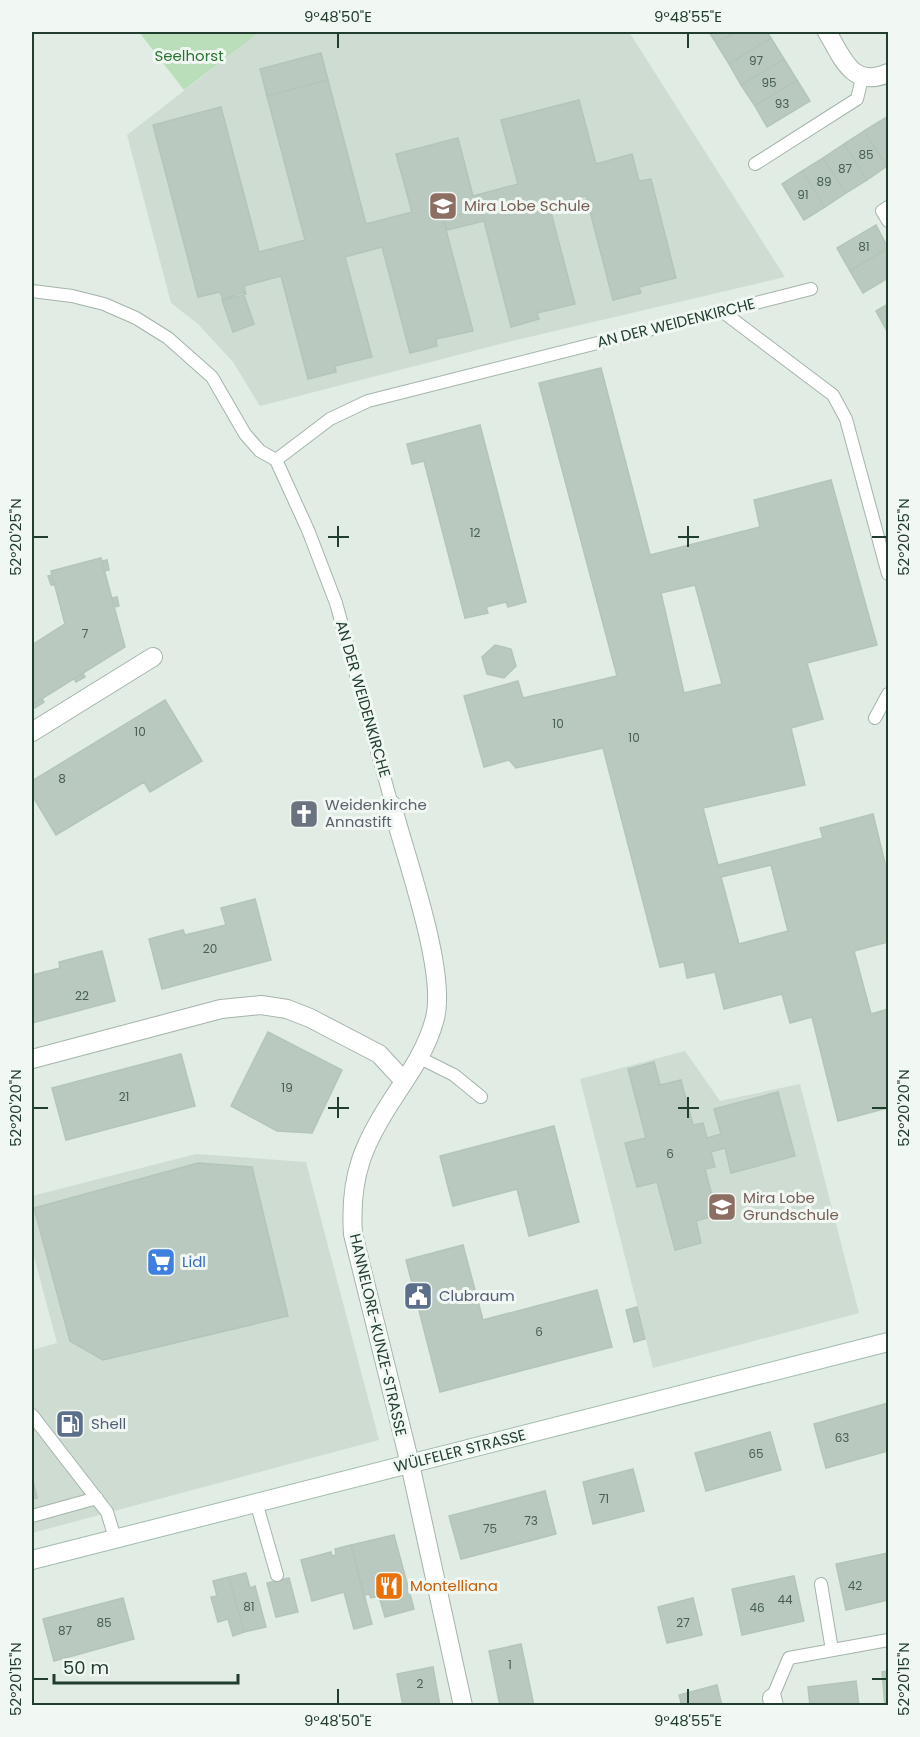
<svg xmlns="http://www.w3.org/2000/svg" width="920" height="1737" viewBox="0 0 920 1737" font-family="Poppins,sans-serif">
  <style>
    .built { fill: #cfdcd2 }
    .green { fill: #b9deb9 }
    .building { fill: #b9c9bf; stroke: #b3c5b9; stroke-width: 1.5; fill-rule: evenodd }
    .lines { fill: none; stroke-linecap: round; stroke-linejoin: round }
    .service-casing { stroke: #a4b4aa; stroke-width: 14 }
    .minor-casing { stroke: #a4b4aa; stroke-width: 20 }
    .secondary-casing { stroke: #a2bbab; stroke-width: 20 }
    .service { stroke: #fff; stroke-width: 12 }
    .minor { stroke: #fff; stroke-width: 18 }
    .secondary { stroke: #fff; stroke-width: 18 }
    .ticks { fill: none; stroke: #213d2e; stroke-width: 2 }
    .labels { text-anchor: middle; stroke-width: 6; stroke-linejoin: round; paint-order: stroke }
    .number-label { font-size: 12px; fill: #476052 }
    .park-label { font-size: 15px; fill: #2a7433; stroke: #f1f8f3 }
    .education-label { font-size: 15px; fill: #785e54; stroke: #f1f8f3; text-anchor: start }
    .street-label { font-size: 15px; fill: #213d2e; stroke: #f1f8f3 }
    .worship-label { font-size: 15px; fill: #5b616d; stroke: #f1f8f3; text-anchor: start }
    .shop-label { font-size: 15px; fill: #366cbe; stroke: #f1f8f3; text-anchor: start }
    .service-label { font-size: 15px; fill: #4e5e75; stroke: #f1f8f3; text-anchor: start }
    .food-label { font-size: 15px; fill: #c56008; stroke: #f1f8f3; text-anchor: start }
    .neatline { fill: none; stroke: #213d2e; stroke-width: 2 }
    .ticks-label { font-size: 15px; text-anchor: middle; fill: #213d2e }
  </style>
  <rect width="100%" height="100%" fill="#e1ece4"/>
  <path class="built" d="M260,32h369l156,245 -273,64 -252,65 -27,-44 -35,-38 -27,-21 -44,-168z
    M685,1051l35,50 80,-17 59,229 -206,55 -73,-289z
    M196,1154l110,8 73,278 -347,93v-183l25,-7 -25,-94v-53z"/>
  <path class="green" d="M139,32h121l-76,58z"/>
  <path class="building" d="M709,32h26l-19,11z
    M735,32h32l4,6 -42,26 -13,-21z
    M771,38l13,21 -43,26 -12,-21z
    M321,53l7,27 -61,16 -7,-27z
    M784,59l13,21 -42,26 -14,-21z
    M328,80l38,144 46,-12 -16,-58 62,-16 15,58 45,-12 -17,-64 78,-20 17,64 36,-10 7,27 12,-2 25,99 -37,9 2,6 -28,7 -27,-104 -37,9 26,99 -38,9 2,6 -28,8 -30,-118 -38,10 30,112 -37,8 1,7 -27,7 -28,-106 -37,10 27,100 -37,9 1,6 -28,7 -27,-103 -37,10 2,8 -11,3 -12,3 -3,-8 -22,5 -45,-172 68,-18 38,145 46,-12 -38,-144z
    M797,80l13,21 -43,26 -12,-21z
    M885,118l3,5 -1,43 -23,-35z
    M864,131l23,35 -20,14 -23,-36z
    M844,144l23,36 -21,13 -23,-35z
    M823,158l23,35 -21,14 -23,-36z
    M802,171l23,36 -21,13 -22,-36z
    M481,209l3,12 -37,9 -4,-11z
    M876,225l12,23 -38,23 -13,-23z
    M888,248v30l-25,15 -13,-22z
    M243,292l11,32 -21,8 -11,-32z
    M888,304v29l-12,-22z
    M601,368l49,187 110,-28 -6,-27 77,-20 46,165 -70,18 16,56 -32,9 14,57 -102,23 15,57 105,-27 -3,-10 53,-14 15,61v67l-34,9 17,63 17,-5v99l-50,13 -26,-104 -22,6 -8,-29 -58,15 -9,-37 -28,6 -3,-16 -24,5 -57,-219 -87,20 -7,-8 -25,7 -20,-71 54,-15 5,17 94,-22 -78,-293zM695,585l27,99 -38,9 -23,-100zM771,865l17,66 -49,13 -18,-67z
    M480,425l46,177 -18,5 -2,-5 -20,5 2,6 -23,5 -41,-157 -12,3 -5,-20z
    M101,558l24,89 -93,58v-60l33,-21 -14,-53z
    M107,560l2,10 -5,1 -2,-10z
    M52,575l2,10h-3l-3,-9z
    M117,597l2,9 -5,1 -2,-9z
    M495,645l16,4 5,17 -12,12 -17,-4 -5,-17z
    M83,673l2,4 -9,5 -2,-3z
    M42,699l2,3 -9,6 -2,-4z
    M165,700l37,61 -52,31 -6,-10 -88,53 -24,-40v-14z
    M255,899l16,61 -109,29 -13,-50 34,-9 2,5 41,-10 -5,-17z
    M102,951l13,50 -83,22v-48l28,-7 -1,-6z
    M268,1032l74,38 -30,63 -35,-2 -46,-25z
    M181,1054l14,52 -129,34 -14,-52z
    M654,1062l6,23 21,-5 12,45 10,-2 4,15 14,-4 -7,-25 64,-17 17,64 -64,17 -6,-25 -14,4 4,15 -10,2 12,46 -21,6 5,22 -26,7 -18,-68 -20,5 -12,-44 21,-5 -18,-69z
    M554,1126l25,96 -50,14 -12,-47 -64,17 -13,-50z
    M198,1163l54,4 36,149 -185,44 -33,-19 -36,-133z
    M463,1245l20,75 114,-30 15,57 -172,45 -34,-132z
    M637,1307l8,32 -11,3 -8,-32z
    M888,1403v48l-62,17 -12,-44z
    M770,1432l11,38 -75,21 -11,-38z
    M633,1469l11,42 -51,13 -10,-42z
    M32,1476l5,22 -5,1z
    M545,1491l11,43 -95,25 -12,-43z
    M394,1535l20,74 -29,8 -6,-21 -8,2 -2,-4 -4,1v6l-14,-56z
    M351,1545l21,79 -18,5 -10,-37 -32,9 -11,-41 30,-8 1,4 4,-1 -1,-6z
    M888,1553v47l-42,10 -10,-46z
    M246,1573l4,15 5,-2 11,41 -22,5 -15,-55z
    M794,1576l10,45 -62,14 -10,-46z
    M229,1577l15,55 -11,4 -5,-17 -10,3 -7,-25 6,-1 -4,-15z
    M289,1578l9,34 -22,5 -9,-34z
    M123,1598l11,41 -80,22 -11,-42z
    M693,1598l9,37 -35,8 -9,-36z
    M521,1644l13,62h-34l-11,-55z
    M433,1667l7,39h-37l-6,-32z
    M888,1671v35h-3l-3,-34z
    M856,1681l3,25h-49l-2,-19z
    M717,1685l5,21h-40l-3,-11z"/>
  <g class="lines">
    <g class="service-casing">
      <path id="service" d="M755,164l102,-65 5,-21
        M888,207l-6,4 6,10
        M32,291l40,5 32,8 32,14 32,20 44,39 33,57 15,17 16,9 32,70 28,73 56,202
        M723,312l110,83 13,24 42,155
        M276,460l54,-41 38,-18 443,-112
        M875,718l13,-24
        M420,1058l34,17 27,22
        M32,1415l75,97 8,26
        M256,1502l21,73
        M32,1516l65,-18
        M821,1584l11,66
        M772,1698l17,-40 99,-18"/>
    </g>
    <g class="minor-casing">
      <path id="minor" d="M827,32c16,26 25,57 61,41
        M32,732l121,-75
        M392,805c13,51 55,165 43,213 -7,28 -23,52 -39,76 -32,48 -47,81 -43,140l57,230 53,242
        M32,1059l189,-50 40,-4 26,4 23,9 69,36 25,27
        M772,1698l2,8"/>
    </g>
    <g class="secondary-casing">
      <path id="secondary" d="M32,1560l856,-218"/>
    </g>
    <use href="#service" class="service"/>
    <use href="#minor" class="minor"/>
    <use href="#secondary" class="secondary"/>
  </g>
  <path class="ticks" d="M338,33v15M688,33v15M338,526v21M688,526v21M33,537h15M328,537h21M678,537h21M872,537h15M338,1097v21M688,1097v21M33,1108h15M328,1108h21M678,1108h21M872,1108h15M33,1679h15M872,1679h15M338,1689v15M688,1689v15"/>
  <defs>
    <g id="school-square" transform="scale(1.5)"><rect x="-9" y="-9" width="18" height="18" rx="4" fill="#8d6e63" stroke="#f1f8f3"/><path d="M0-5L7-2L0 1L-7-2ZM-4 1L0 2.5L4 1V4Q0 6-4 4Z" fill="#fff"/></g>
    <g id="church-square" transform="scale(1.5)"><rect x="-9" y="-9" width="18" height="18" rx="4" fill="#6b7280" stroke="#f1f8f3"/><path d="M-1.2-6h2.4v3.5h3.3v2.4h-3.3V6h-2.4V-.1h-3.3v-2.4h3.3Z" fill="#fff"/></g>
    <g id="supermarket-square" transform="scale(1.5)"><rect x="-9" y="-9" width="18" height="18" rx="4" fill="#3f7fe0" stroke="#f1f8f3"/><path d="M-6-5.5h2.5l.6 2H6L4.5 2H-2.5L-4.4-4H-6ZM-1.5 3.2a1.3 1.3 0 1 0 .1 0ZM3 3.2a1.3 1.3 0 1 0 .1 0Z" fill="#fff"/></g>
    <g id="civic-square" transform="scale(1.5)"><rect x="-9" y="-9" width="18" height="18" rx="4" fill="#5c6f8a" stroke="#f1f8f3"/><path d="M-.6-6.5H3V-4.5H.6V-3L4-1V1h2V6H-6V1h2V-1L-.6-3ZM-1.2 2.5V6h2.4V2.5Z" fill="#fff"/></g>
    <g id="fuel-square" transform="scale(1.5)"><rect x="-9" y="-9" width="18" height="18" rx="4" fill="#5c6f8a" stroke="#f1f8f3"/><path d="M-5.5-6h7V0h2V4h1.3V-2.5L3-4.5l.8-.8L6-3V5H2.5V1h-1V6h-7ZM-4.2-4.7v3.2H.2V-4.7Z" fill="#fff"/></g>
    <g id="restaurant-square" transform="scale(1.5)"><rect x="-9" y="-9" width="18" height="18" rx="4" fill="#e8710a" stroke="#f1f8f3"/><path d="M-5-6h1v4h1v-4h1v4h1v-4h1v5L-1.5 .5V6h-2V.5L-5-1ZM5-6V6H3V1.5H1.5Q1.5-4 5-6Z" fill="#fff"/></g>
  </defs>
  <g fill-rule="evenodd">
    <use href="#school-square" x="443" y="206"/>
    <use href="#church-square" x="304" y="814"/>
    <use href="#school-square" x="722" y="1207"/>
    <use href="#supermarket-square" x="161" y="1262"/>
    <use href="#civic-square" x="418" y="1296"/>
    <use href="#fuel-square" x="70" y="1424"/>
    <use href="#restaurant-square" x="389" y="1586"/>
  </g>
  <g class="labels">
    <g class="number-label">
      <text x="756" y="65">97</text>
      <text x="769" y="87">95</text>
      <text x="782" y="108">93</text>
      <text x="866" y="159">85</text>
      <text x="845" y="173">87</text>
      <text x="824" y="186">89</text>
      <text x="803" y="199">91</text>
      <text x="864" y="251">81</text>
      <text x="475" y="537">12</text>
      <text x="85" y="638">7</text>
      <text x="558" y="728">10</text>
      <text x="140" y="736">10</text>
      <text x="634" y="742">10</text>
      <text x="62" y="783">8</text>
      <text x="210" y="953">20</text>
      <text x="82" y="1000">22</text>
      <text x="287" y="1092">19</text>
      <text x="124" y="1101">21</text>
      <text x="670" y="1158">6</text>
      <text x="539" y="1336">6</text>
      <text x="842" y="1442">63</text>
      <text x="756" y="1458">65</text>
      <text x="604" y="1503">71</text>
      <text x="531" y="1525">73</text>
      <text x="490" y="1533">75</text>
      <text x="855" y="1590">42</text>
      <text x="785" y="1604">44</text>
      <text x="249" y="1611">81</text>
      <text x="757" y="1612">46</text>
      <text x="104" y="1627">85</text>
      <text x="683" y="1627">27</text>
      <text x="65" y="1635">87</text>
      <text x="510" y="1669">1</text>
      <text x="420" y="1688">2</text>
    </g>
    <g class="park-label">
      <text x="189" y="61">Seelhorst</text>
    </g>
    <g class="education-label">
      <text x="464" y="211">Mira Lobe Schule</text>
      <text x="743" y="1203">Mira Lobe<tspan x="743" dy="17">Grundschule</tspan></text>
    </g>
    <g class="street-label">
      <text transform="translate(676 323) rotate(-14)" y="5">AN DER WEIDENKIRCHE</text>
      <text transform="translate(363 699) rotate(74)" y="5">AN DER WEIDENKIRCHE</text>
      <text transform="translate(378 1335) rotate(77)" y="5">HANNELORE-KUNZE-STRASSE</text>
      <text transform="translate(460 1451) rotate(-14)" y="5">WÜLFELER STRASSE</text>
    </g>
    <g class="worship-label">
      <text x="325" y="810">Weidenkirche<tspan x="325" dy="17">Annastift</tspan></text>
    </g>
    <g class="shop-label">
      <text x="182" y="1267">Lidl</text>
    </g>
    <g class="service-label">
      <text x="439" y="1301">Clubraum</text>
      <text x="91" y="1429">Shell</text>
    </g>
    <g class="food-label">
      <text x="410" y="1591">Montelliana</text>
    </g>
  </g>
  <rect width="920" height="1737" fill="none" stroke="#f1f8f3" stroke-width="66"/>
  <path d="M54 1674v9h184v-9" fill="none" stroke="#213d2e" stroke-width="3"/>
  <text x="63" y="1674" font-size="18" fill="#213d2e" stroke="#f1f8f3" stroke-width="4.5" paint-order="stroke">50 m</text>
  <rect x="33" y="33" width="854" height="1671" class="neatline"/>
  <g class="ticks-label">
    <text x="338" y="22">9°48'50"E</text>
    <text x="688" y="22">9°48'55"E</text>
    <text transform="translate(16 537) rotate(-90)" y="5">52°20'25"N</text>
    <text transform="translate(904 537) rotate(-90)" y="5">52°20'25"N</text>
    <text transform="translate(16 1108) rotate(-90)" y="5">52°20'20"N</text>
    <text transform="translate(904 1108) rotate(-90)" y="5">52°20'20"N</text>
    <text transform="translate(16 1679) rotate(-90)" y="5">52°20'15"N</text>
    <text transform="translate(904 1679) rotate(-90)" y="5">52°20'15"N</text>
    <text x="338" y="1726">9°48'50"E</text>
    <text x="688" y="1726">9°48'55"E</text>
  </g>
</svg>
